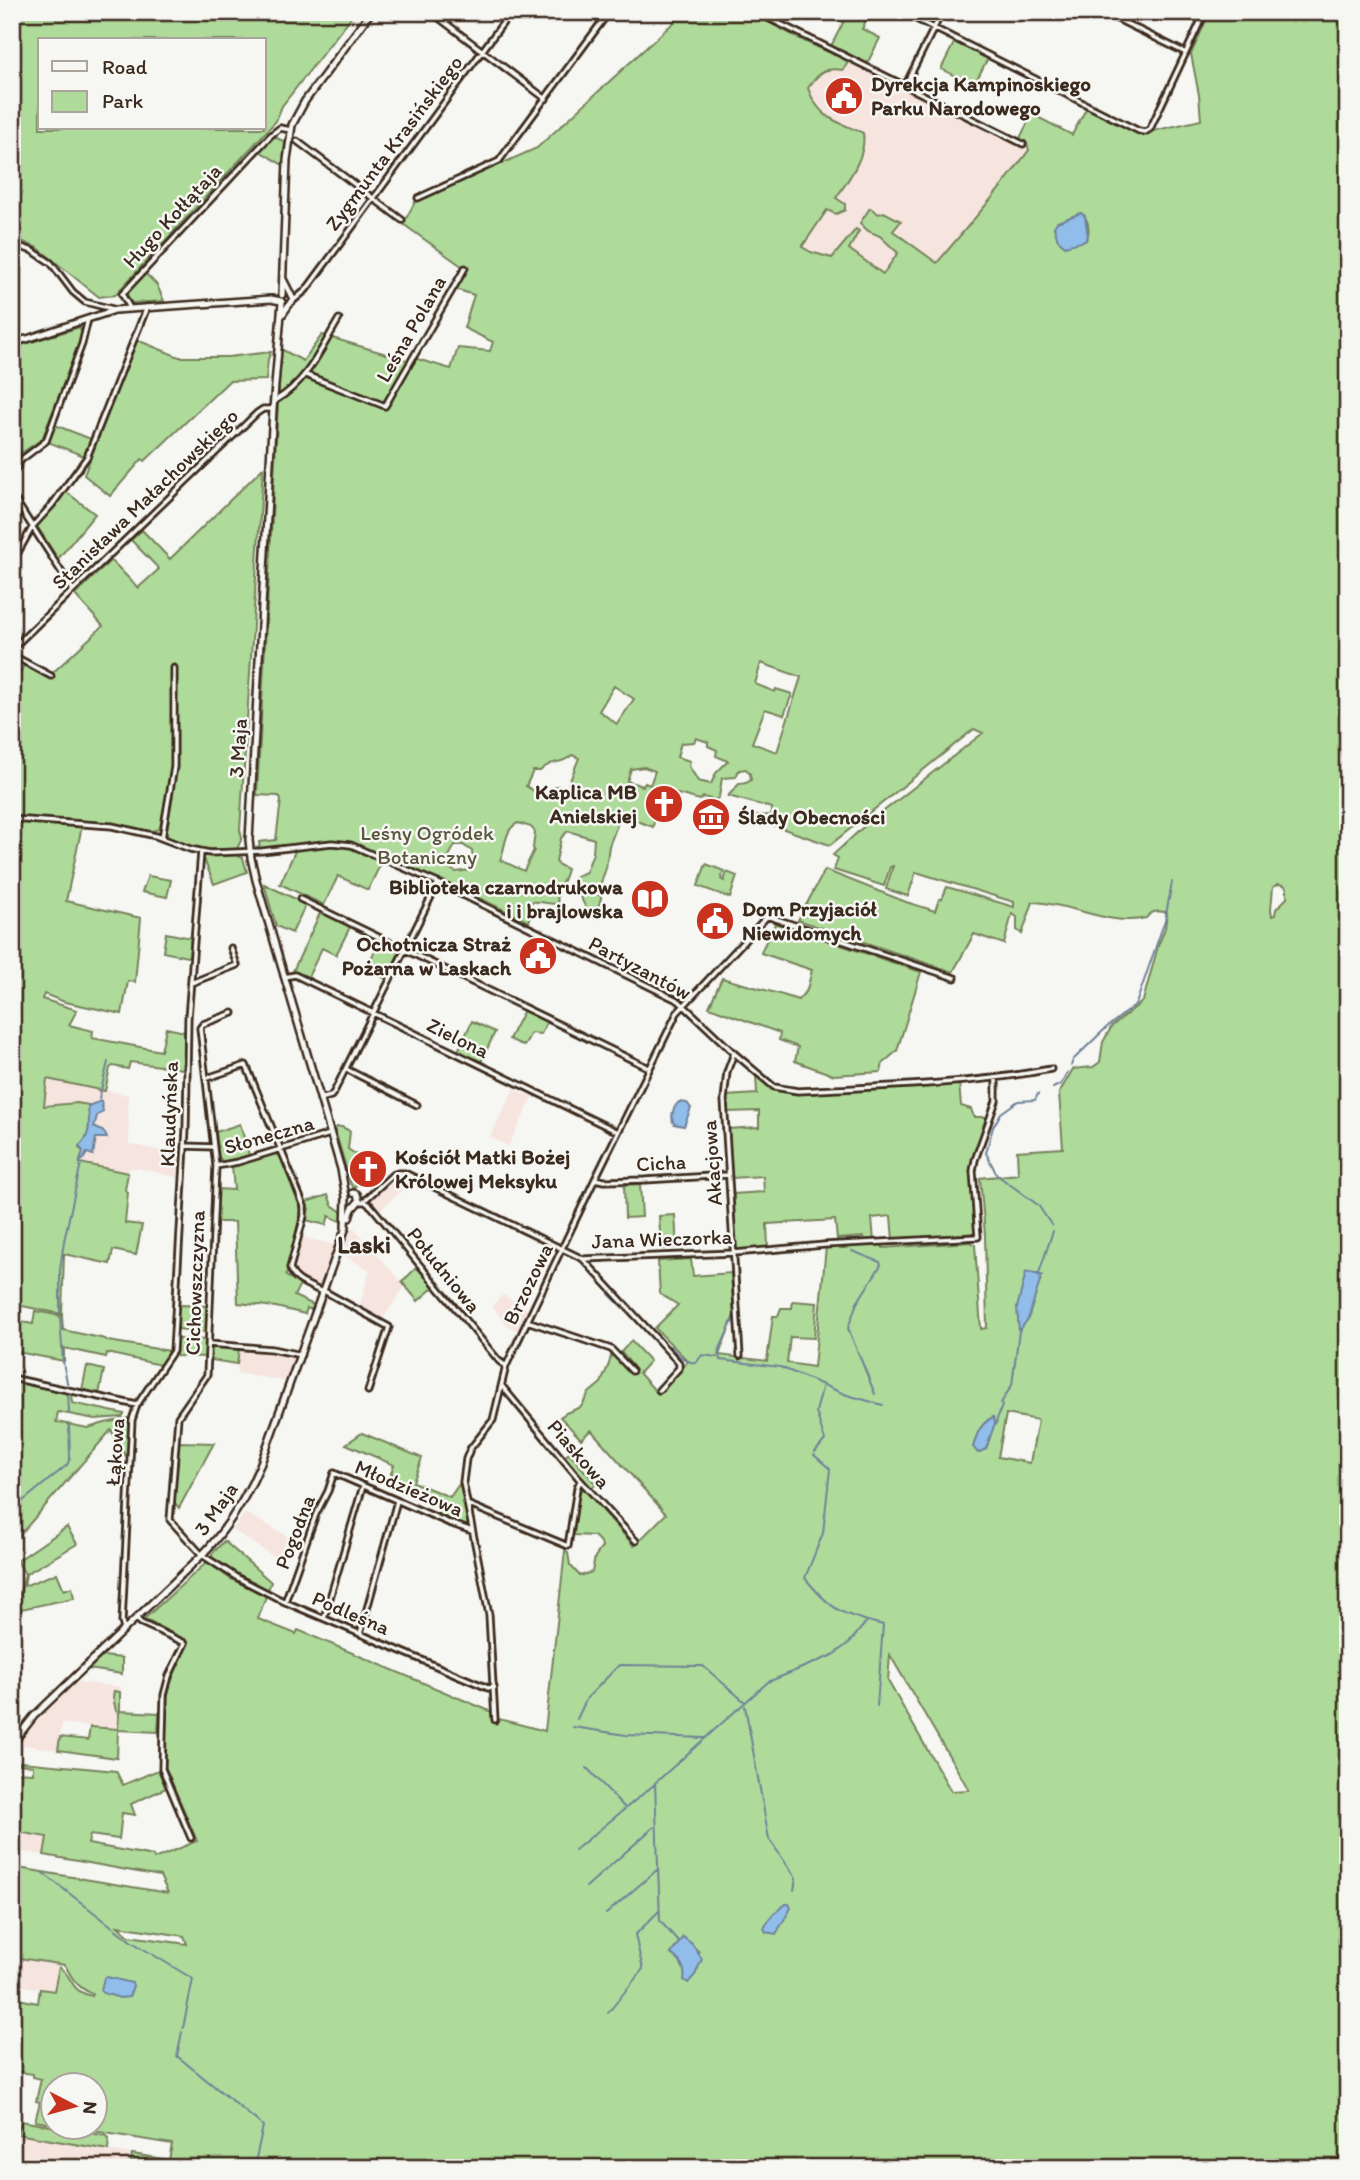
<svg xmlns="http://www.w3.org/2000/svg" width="1360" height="2180" viewBox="0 0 1360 2180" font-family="Itim,sans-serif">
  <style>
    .built { fill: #f6e4df }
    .green { fill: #afdb9a; stroke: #75825c; stroke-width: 2; fill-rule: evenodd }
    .water { fill: #91bdea; stroke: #6f8298; stroke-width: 2 }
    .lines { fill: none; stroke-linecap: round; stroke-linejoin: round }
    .stream { stroke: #6f8298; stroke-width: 2 }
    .street-casing { stroke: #3b2a1e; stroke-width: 9 }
    .secondary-casing { stroke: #3b2a1e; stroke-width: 10 }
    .street { stroke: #f6f6f2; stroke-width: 3.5 }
    .secondary { stroke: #f6f6f2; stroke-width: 5 }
    .labels { text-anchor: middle; stroke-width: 5; stroke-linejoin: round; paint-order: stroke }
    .poi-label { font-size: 21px; font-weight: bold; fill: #3b2a1e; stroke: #f6f6f2; text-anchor: start }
    .street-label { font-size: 21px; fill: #3b2a1e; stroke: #f6f6f2 }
    .park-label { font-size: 21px; fill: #58563d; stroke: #f6f6f2 }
    .quarter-label { font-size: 24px; font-weight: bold; fill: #3b2a1e; stroke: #f6f6f2 }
  </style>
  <rect width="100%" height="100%" fill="#f6f6f2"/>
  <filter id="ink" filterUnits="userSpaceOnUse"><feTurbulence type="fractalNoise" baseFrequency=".0143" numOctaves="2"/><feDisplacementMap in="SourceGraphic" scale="14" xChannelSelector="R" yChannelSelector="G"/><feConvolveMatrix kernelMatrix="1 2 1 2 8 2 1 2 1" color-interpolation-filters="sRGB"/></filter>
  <g filter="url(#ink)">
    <path class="built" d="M849,61l180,89 -27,36 -65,77 -44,-32 7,-10 -32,10 12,4 18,18 -15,21 -34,-25 10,-18 -27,27 -30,-11 55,-81 6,-33 -41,-19 -9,-11 -5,-15 11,-15 13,-4 15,-2z
      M47,1078l81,17 1,49 51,11 -1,23 -40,-10h-11v5l-89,-19z
      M514,1089l15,7 2,-2 3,1 -26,51 -18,-9z
      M403,1174l11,5 -35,32 -8,-10 2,-7 23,-19z
      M353,1227l52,59 -22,32 -20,-11v-2l-3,-1 10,-34 -28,-16z
      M302,1237l32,8 -14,42 -25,-14 -1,-3z
      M503,1295l26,15 -10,21 -12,-6 -15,-19z
      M239,1348l56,8 -10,25 -48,-8z
      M245,1513l42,23 -8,24 -46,-30z
      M17,1561l8,13 -13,49v-54z
      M76,1682l45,5 -3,43 -56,-7 -4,27 -40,-6 19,-24z
      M12,1831l35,6 -3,18 -32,-5z
      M12,1957l47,7 -5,27 -42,-7z
      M12,2117l9,2 -3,15 114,20 -2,14h-118z"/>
    <path class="green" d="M12,12h343l-73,94 -6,15 -161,174 -16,2 -61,-49 -26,-11zM264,40v88h-224v-88z
      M685,12h64l57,30 43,19 -6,9c-20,-3 -24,3 -35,18 11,31 28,33 55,45 4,23 -15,47 -27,65l9,6v6l-9,4 -9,-4 -25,37 9,5 21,6 24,-29 3,2 -10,18 34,25 15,-21 -18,-17 -12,-5 -8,-8 10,-15 9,6 5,-2 17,9 -8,10 44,32 65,-77 27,-36 -2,-6 -8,-4 13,-26 40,21 15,-28 53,27 61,-14 -2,-25 -8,-41 19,-42h138v2156h-1218l2,-14 37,6 3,-16 -97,-16h19v-42h-42v38l-17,-3 5,-19 -4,-1 5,-22 -8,-2v-3l-21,-3 1,-73 25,5 2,-14 14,2 5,-24c15,9 9,24 33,29l1,-2c-15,-6 -21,-15 -28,-29l-53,-8v-90l156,26 -8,-17 -116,-21 3,-18 -35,-6v-59l21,1v-7l-21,-3v-2l104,10 7,14 35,-15 8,18 -35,16 4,11 -13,-2 -3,26 -29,-4 -2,9 65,12 1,3 43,-18 -33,-77 4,-74 20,-49 -44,-22 63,-57 22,16 37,18 -8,23 38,15 2,-4 194,82 1,8 6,-1 46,12 20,-180 3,2 2,12 10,11 12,-4 3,-15 7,-10 -1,-4 -7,-7 -20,-1 5,-44 5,-2 50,57 32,-32 -75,-84 -10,9 -21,-22 6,-4 15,-6 8,-14 12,-10 8,-19 3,-12 19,22 5,-4 -15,-18 10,-11 19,20 -11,12 20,22 29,-34 -33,-33 23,-23 -18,-11 -2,-33 33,-2 2,17 38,-3 3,42 -15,40 48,6 6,-45h5l3,-8h11l1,-7 24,2 -3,35 -24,-1 -3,26 27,4 12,-120 57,-2v3l88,-6 4,3 6,84 6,-1 -2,-93 -5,-57 38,-4 -1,-23 46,-3 -4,-55 14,-24 20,-2 7,-5 3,-20 9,-16 31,-25 15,-55 7,-18 2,-16c-9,-1 -15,-2 -21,6 -37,9 -75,-15 -113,-16l-11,32 -5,-4v-13l-5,-3 -8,30 -30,-10 -21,38 -155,-52 27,-50 81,32 29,9 4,-12h3l5,-12 67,20v-5l-98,-30 -8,24 -22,-7 7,-23 -3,1 -6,19 -50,-16 4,-12 -5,-3 28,-26 122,-96 -9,-4 -144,116 -66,-23 -5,3 -5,-1 1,-8 15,-1 2,-7 -44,-12 11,-12 7,-1 5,-3 -1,-6 -4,-5 -7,1 -3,7 -14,1 -3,19 -4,3 -12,-3 -3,3 -34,-9 -7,1 -6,35 -32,-12 -12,31 -3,22 -9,26 4,2v2l-6,20 -5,-2 -12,-24 -6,-6 4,-10 10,-4 7,-19 1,-14 -26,-8 -7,7 -5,23 1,3 10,5c-3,14 -12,21 -9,35 -9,0 -18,-3 -27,-2l-3,9 2,7 -1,4 -87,-42 -2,1 -89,-38 -17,-1 -74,9 -1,-9 17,-2 5,-40 -2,-4 -22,-1 24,-446 22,12 19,-26 88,26 4,-3 37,11 7,-21 32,3 3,-9 -29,-14 10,-33 -19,-6 8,-22 -60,-43 12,-22 122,-54zM1081,213c8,6 10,20 4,28l-27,-1 -4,-13 3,-4zM761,663l40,14 -24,75 -25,-9 13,-34 19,6 8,-21 -16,-5 -1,3 -20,-8zM614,686l20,13 -17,25 -18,-13zM696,738l12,4v4l9,4 -1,6 12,5 -12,12 -5,11 -13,-3 -9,-15 1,-5 -13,-4 4,-14 13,-1zM572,755l7,3 -12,30 -11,-2 -8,10 -11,-3 -11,-7 7,-15h7c14,-13 20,-5 32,-16zM644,767l11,4 -5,14 -5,-2 -2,3 -16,-5 4,-12zM518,823l13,4 4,5 -2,16 1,2 -10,21 -24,-11c6,-12 4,-31 18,-37zM455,845h8l9,6 1,14 -3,5 -14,2 -9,-5 1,-9zM1278,884l6,1 3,4v9l-11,11 -1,6 -3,1 -1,-7 2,-22zM1006,1414l32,6 -8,43 -32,-6zM890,1655l79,135h-1l-17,1 -63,-110zM118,1926l66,10 3,8 -58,-8zM683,1937l16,15 -14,20 -5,-11 -9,-7z
      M827,12h43l-8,17 18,9 -13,26 -36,-18 13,-25z
      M955,41l33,17 -14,27 -33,-16z
      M273,136l12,6 -2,23 -25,-15z
      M145,273l12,12 7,16 -33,2 -4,-9z
      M80,327l2,10 -40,102 -22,15 -3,9 -5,-8v-33l2,-2 -2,-3v-46l9,-6 -9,-17z
      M137,340l42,17h49l43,-5 -3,7 -2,21 -37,1 -84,80 -3,-2 -32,37 -26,-21z
      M55,425l36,14 -7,17 -36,-14z
      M263,468l-23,362 2,8 -5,11h-37l-30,-10 -5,-8 8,-43 -4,-2 -7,42 -13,4 -66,-11 -71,-4v-132l13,-21 22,14 56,-52 -28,-31 36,-35 27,28 21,-19 -28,-29 11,-10 28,29z
      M65,491l30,23 -37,45 -21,-33z
      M12,821l30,1 40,4 -16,75 75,17 -6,64 -7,-1 -6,33 -57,-12 -21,-8 -2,5 35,11 -8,15 24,6 -1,7 69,13 5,-23 19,4 -1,37 -54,-7 -2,7 -15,-3 -3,2 -5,23 -58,-12 -3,27 33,-3 12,2c-1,18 4,28 -10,43l4,3 -3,12 48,10 -3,17 3,2 -3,31 17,2 -6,30 -23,-5 -3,14 -46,-10 -2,60 -50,-10z
      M329,845l22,1 31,15 -14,29 -30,-14 -14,29 -44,-21 16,-35z
      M231,853l12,5 4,14 -33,12 -11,-27 3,-2z
      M706,864l18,7 -3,8 3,2 3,-9 10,4 -7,22 -32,-12z
      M148,876l23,4 -4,17 -25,-5z
      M264,884l42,20 -14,29 -16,-7z
      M321,911l30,14 -15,30 -14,-7 -14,29 -15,-6z
      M775,923l146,49 -24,79 -14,12 -2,9 -48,3 -38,-14 3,-14 -19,-7 1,-7 -71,-26 13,-29c26,8 51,13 76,22l9,-10 5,-20 -51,-17c3,-11 11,-19 14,-30z
      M166,933l25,5 -2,17 -2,2 -24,-5z
      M380,940l16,8 3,5 -13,26 -20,-10z
      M524,1010l21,10 1,4 -5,10 -10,-1 -7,13 -15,-7z
      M472,1021l23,11 -14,30 -23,-11z
      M756,1075l35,19 168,-11 2,23 10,3 3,8h15l-15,42 -3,4 4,70 -82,7 -2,-24 -19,2 2,24h-9l-1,-5 -27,2 -2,-19 -68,4 1,24 -32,2 -3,-56 31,-2 -1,-16 -32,2 -3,-49 31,-2v-16l-32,1 -1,-16 31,-2z
      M240,1124l9,31 -26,7 -4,-5 -3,-25z
      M337,1127h5l8,4 -2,18 11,8c-5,11 -1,21 -4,32l-4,-4 -16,-55z
      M275,1154l5,2 21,54 -15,66 14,8 -6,12 20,9 -2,5 -5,-2 -2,6 -29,-7 -38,-4 -3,-81h-19l1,-33 17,1 -2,-24z
      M640,1184l2,33 -17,1 -1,-33z
      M328,1195l4,10 11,8 -1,9 -13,-6 -3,9 -20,-5 3,-11 -3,-7z
      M675,1215l2,32 -16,2 -2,-33z
      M417,1267l17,20 -16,14 -16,-19z
      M178,1305l30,1 -1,24 -2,2 -27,-3z
      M35,1311l27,5 1,14 42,9 3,2 62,10 -10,14 -53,-12 -1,4 -42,-9v13l-52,-10v-31l21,4z
      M177,1339l30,1 -1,17 -30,-1z
      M211,1346l28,2 -2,16 -26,-4z
      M87,1366l17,4 -5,24 -17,-4z
      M12,1380l59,13 1,10 52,11 -2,3 -27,2 -37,-7 -2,10 32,6 17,-5 24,-5 -1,35 -3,2 -14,-25 -99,114z
      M362,1433l60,25 -9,24 37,15 10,-14 9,43 -6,1 -26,-11 5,-8 -51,-22 5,-11 -5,-2 3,-8 -48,-21z
      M178,1442l36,1 -35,65 -5,-6z
      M569,1453l27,31 -3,3h-4l-26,-29z
      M67,1527l10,17 -51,30 -2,12 33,-13 7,17 8,-3 2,11 -53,11 -2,9 -6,-1 12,-43 -8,-13 -5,8v-13l5,5z
      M224,1541l47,41 -3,8 -29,-15 -27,-18v-3z
      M103,1656l19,2v16l-33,-5z
      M114,1691l6,1v19l39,2 -1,19 -40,-2 -1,28 -59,-8 2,-13 28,3 2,-13 28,2 1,-16 -3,-2 -3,-14z
      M21,2121l86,15 2,2 -1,12 -91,-16z"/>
    <path class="water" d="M1081,213l4,3 3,20 -3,5 -20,5 -7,-6 -4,-13 3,-5z
      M101,1101l2,10 -6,5 -3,11 10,5 3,6h-11l-3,17 -6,-2 -4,7 -3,1 3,-10 -4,-5c13,-10 10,-25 9,-40z
      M679,1102l8,1 4,5 -7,18 -10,-2c-4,-7 -1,-17 5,-22z
      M1026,1272l16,3 -14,44 -9,12 -2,-23z
      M993,1417l2,6 -9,26 -8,4 -5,-6c4,-14 7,-23 20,-30z
      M786,1904h3l2,4 -15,26 -10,-2 -2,-4 9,-14z
      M683,1937l9,7 10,15 -7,16 -7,8 -4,-3c2,-12 -3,-19 -13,-26z
      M107,1977l25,6 1,3 -4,11 -9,1 -17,-5 -2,-3 3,-12z"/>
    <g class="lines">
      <path class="stream" d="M1071,1066l2,-6 33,-32 30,-24 29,-84 7,-38
        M1053,1088l8,-4 7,-12
        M1038,1094l-3,6 -17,1 -17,12 -8,14 -7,26 11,22 41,30 14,21
        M99,1098l9,-36
        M852,1251l28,11 1,3 -24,38 -9,25 27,66
        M1038,1276l15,-45
        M609,1294l14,14
        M60,1313v-43l4,-29 17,-78
        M628,1313l15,15
        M60,1317l3,45 5,25
        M734,1318l-15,33 1,9 60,7 67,28 36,10
        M648,1333l2,3
        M654,1340l10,10
        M670,1346c8,9 13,15 26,17l6,-8 15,2
        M68,1393l1,20
        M996,1425l1,-6 5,-13 -1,-3 11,-18 7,-54
        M815,1452l10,-12 -9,-28 7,-27
        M814,1455l16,14 -7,64 -18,45c27,33 37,37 78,47l-6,81
        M12,1510l55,-45 3,-7 -1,-32
        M745,1706l24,133 27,39 -2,12
        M577,1719l10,-21 32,-33 84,1 42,36
        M573,1727l53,8 78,3
        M587,1768l38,40
        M575,1850l80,-66
        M43,1873l89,69 61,37 -10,49
        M586,1887l68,-60
        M606,1914l52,-45
        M679,1942l-19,-21 -5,-138 113,-101 65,-27 17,-13 17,-21
        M608,2013l35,-44 -8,-34 24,-24
        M182,2032l-5,24 86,70 -9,42"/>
      <g class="street-casing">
        <path id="street" d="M431,12l115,87
          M756,12l267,132
          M902,12l237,119 6,1 5,-3 55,-117
          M1103,12l83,41
          M905,86l37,-74
          M297,141l105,79
          M418,198l81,-37 110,-149
          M12,244l21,7 18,12 22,29 12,10 28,7
          M293,301l13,-11 205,-278
          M130,308l-8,-14 4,-4 145,-155 9,-7 11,2
          M306,375l79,31 80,-138
          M276,400c31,-18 45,-51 63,-81
          M12,476l9,-16 25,-19 36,-97 6,-25
          M12,495l61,95
          M12,563l21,-37 19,-21 35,-48 60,-150
          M12,649l245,-236 6,-4h10
          M12,655l39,21
          M12,819l100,7 44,10 34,13 20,4 52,-2 70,-8 19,2 87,38 241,118 55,52 40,34 24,4c84,-5 171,-6 253,-22
          M162,838l12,-71v-99
          M300,899l349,169
          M767,916l188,62
          M284,977l11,-2 323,157
          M191,983l46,-18 -6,-17
          M233,1013l-30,11 -3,4 16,138 -9,209 -29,42 -8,103 32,35 34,22 49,25 203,86 6,-1
          M734,1053l-7,19 -3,28 16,256
          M346,1069l71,36
          M207,1078l39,-13 58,141v10l-14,52c3,13 21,18 32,24
          M320,1099l11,-3 3,-4 104,-209
          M185,1146l29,1
          M216,1166l22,-4 92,-28
          M595,1179l9,2 41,-1 83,-5
          M364,1201l28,-26 6,-2h7l178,86 151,-6 90,-8 154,-8 -5,-66 2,-11 21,-59v-23
          M362,1202l2,-1 7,5 128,155 7,5
          M583,1259l96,104v5l-20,22
          M324,1291l65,36 -21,64
          M527,1321l84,28 21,22
          M209,1344l63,5 29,6
          M12,1378l125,27
          M502,1386l78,94 56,61
          M467,1504l101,42 9,-58 3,-7
          M285,1602l31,-88 12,-23 6,-18 115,50 23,8
          M136,1618l5,5 44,20 -16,33 -5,19 -2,74 29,69
          M324,1618l39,-132
          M124,1629l-2,-7 10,-202 5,-15 36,-54 13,-222 2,-111 13,-166
          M360,1634l37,-133
          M495,1720l-6,-105 -26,-133 3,-23 4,-10 23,-29 13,-54 89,-187 82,-166 96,-103"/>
      </g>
      <g class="secondary-casing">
        <path id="secondary" d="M282,295l5,-135 5,-35 13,-24 66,-89
          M282,302l-9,107 -24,431 2,18 5,22 85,289 5,28 -1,31
          M282,315l11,-16 -10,-20
          M12,342l15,-3 88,-29 156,-11 10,2
          M349,1218l3,-9 7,-8 -2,-7 -4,-1
          M12,1744l22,-28 168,-161c26,-27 44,-56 59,-92l85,-236"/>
      </g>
      <use href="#street" class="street"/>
      <use href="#secondary" class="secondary"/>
    </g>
  </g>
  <defs>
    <g id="civic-disc" transform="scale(2.0125)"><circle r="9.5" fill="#c8321e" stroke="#f6f6f2"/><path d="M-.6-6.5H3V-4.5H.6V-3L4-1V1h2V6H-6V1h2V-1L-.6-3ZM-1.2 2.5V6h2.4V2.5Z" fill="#fff"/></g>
    <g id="church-disc" transform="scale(2.0125)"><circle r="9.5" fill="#c8321e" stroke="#f6f6f2"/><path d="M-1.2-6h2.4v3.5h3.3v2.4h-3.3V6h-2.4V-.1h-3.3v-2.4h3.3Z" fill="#fff"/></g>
    <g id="museum-disc" transform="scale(2.0125)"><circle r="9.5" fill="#c8321e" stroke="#f6f6f2"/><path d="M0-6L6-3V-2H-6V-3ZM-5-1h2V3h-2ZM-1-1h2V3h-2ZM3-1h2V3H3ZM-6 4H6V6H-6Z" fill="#fff"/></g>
    <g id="library-disc" transform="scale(2.0125)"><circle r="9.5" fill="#c8321e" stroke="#f6f6f2"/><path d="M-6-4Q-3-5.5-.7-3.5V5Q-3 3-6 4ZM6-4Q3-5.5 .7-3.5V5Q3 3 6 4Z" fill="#fff"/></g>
  </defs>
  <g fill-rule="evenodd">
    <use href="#civic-disc" x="844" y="96"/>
    <use href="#church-disc" x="664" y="804"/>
    <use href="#museum-disc" x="711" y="817"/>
    <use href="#library-disc" x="650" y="899"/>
    <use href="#civic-disc" x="715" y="921"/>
    <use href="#civic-disc" x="538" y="956"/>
    <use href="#church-disc" x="368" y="1169"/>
  </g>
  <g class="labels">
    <g class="poi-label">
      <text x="871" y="91">Dyrekcja Kampinoskiego<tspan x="871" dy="24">Parku Narodowego</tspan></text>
      <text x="637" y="799" text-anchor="end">Kaplica MB<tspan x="637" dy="24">Anielskiej</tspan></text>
      <text x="738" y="824">Ślady Obecności</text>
      <text x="623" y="894" text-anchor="end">Biblioteka czarnodrukowa<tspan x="623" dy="24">i i brajlowska</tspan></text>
      <text x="742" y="916">Dom Przyjaciół<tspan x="742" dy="24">Niewidomych</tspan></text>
      <text x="511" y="951" text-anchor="end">Ochotnicza Straż<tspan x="511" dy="24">Pożarna w Laskach</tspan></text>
      <text x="395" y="1164">Kościół Matki Bożej<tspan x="395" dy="24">Królowej Meksyku</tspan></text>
    </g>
    <g class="street-label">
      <text transform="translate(394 143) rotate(-53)" y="7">Zygmunta Krasińskiego</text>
      <text transform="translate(172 216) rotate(-47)" y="7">Hugo Kołłątaja</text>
      <text transform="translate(411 329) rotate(-60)" y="7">Leśna Polana</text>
      <text transform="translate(145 499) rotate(-44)" y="7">Stanisława Małachowskiego</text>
      <text transform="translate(238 748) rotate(-86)" y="7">3 Maja</text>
      <text transform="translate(640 968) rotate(28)" y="7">Partyzantów</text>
      <text transform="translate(458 1038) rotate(26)" y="7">Zielona</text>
      <text transform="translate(169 1114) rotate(-88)" y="7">Klaudyńska</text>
      <text transform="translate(269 1135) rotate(-16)" y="7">Słoneczna</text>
      <text transform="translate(661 1163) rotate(-3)" y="7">Cicha</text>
      <text transform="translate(712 1163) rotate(-94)" y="7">Akacjowa</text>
      <text transform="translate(662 1239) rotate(-2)" y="7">Jana Wieczorka</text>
      <text transform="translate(444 1270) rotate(51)" y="7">Południowa</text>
      <text transform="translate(195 1283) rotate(-88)" y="7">Cichowszczyzna</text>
      <text transform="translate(528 1284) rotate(-64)" y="7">Brzozowa</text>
      <text transform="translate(115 1452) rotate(-86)" y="7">Łąkowa</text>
      <text transform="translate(579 1454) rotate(49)" y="7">Piaskowa</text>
      <text transform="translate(409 1488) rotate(23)" y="7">Młodzieżowa</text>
      <text transform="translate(216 1509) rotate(-55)" y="7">3 Maja</text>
      <text transform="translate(295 1532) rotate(-69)" y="7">Pogodna</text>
      <text transform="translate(351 1613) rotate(23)" y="7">Podleśna</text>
    </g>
    <g class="park-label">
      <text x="427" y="840">Leśny Ogródek<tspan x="427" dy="24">Botaniczny</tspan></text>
    </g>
    <g class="quarter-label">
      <text x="364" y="1253">Laski</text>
    </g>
  </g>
  <rect width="1360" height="2180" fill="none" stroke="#f6f6f2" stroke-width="42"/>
  <rect x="21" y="21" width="1318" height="2138" fill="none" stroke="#3b2a1e" stroke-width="2.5" filter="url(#ink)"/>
  <rect x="38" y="38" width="228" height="91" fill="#f6f6f2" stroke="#aba49d" stroke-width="2"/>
  <rect x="52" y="61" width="35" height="10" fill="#f6f6f2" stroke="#aba49d" stroke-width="2"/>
  <text x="102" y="74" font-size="21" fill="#3b2a1e">Road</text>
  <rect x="52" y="91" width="35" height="21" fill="#afdb9a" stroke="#aba49d" stroke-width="2"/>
  <text x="102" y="108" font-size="21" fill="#3b2a1e">Park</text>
  <g transform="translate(74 2106) rotate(96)"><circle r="33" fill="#f6f6f2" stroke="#aba49d" stroke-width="2"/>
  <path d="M0-5L12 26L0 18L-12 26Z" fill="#c8321e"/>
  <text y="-10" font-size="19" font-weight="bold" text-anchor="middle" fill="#3b2a1e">N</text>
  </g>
</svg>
